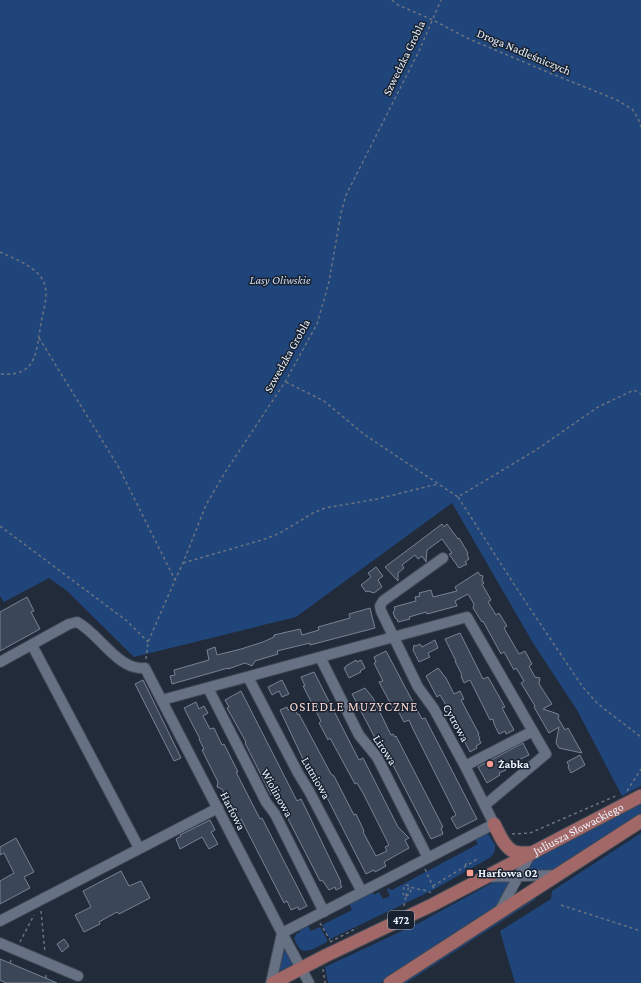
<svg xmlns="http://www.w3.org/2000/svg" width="641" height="983" viewBox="0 0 641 983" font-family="'Crimson Pro',serif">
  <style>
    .green { fill: #20457b }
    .building { fill: #3b4656; stroke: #778395 }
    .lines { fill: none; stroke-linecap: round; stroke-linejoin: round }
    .minor-casing { stroke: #404955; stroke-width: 12 }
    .major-casing { stroke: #404955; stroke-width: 15 }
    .path { stroke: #6a7380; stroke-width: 1.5; stroke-dasharray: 3 3; stroke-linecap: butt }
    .minor { stroke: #667183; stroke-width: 10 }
    .major { stroke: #a16867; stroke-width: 13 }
    .poi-dot { fill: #f59d8f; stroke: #17212f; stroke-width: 1.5 }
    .labels { text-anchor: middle; stroke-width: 3; stroke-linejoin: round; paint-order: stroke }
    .shield { fill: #17212f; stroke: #acb4bf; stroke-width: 1 }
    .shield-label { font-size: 11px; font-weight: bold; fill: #ecf3fd }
    .street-label { font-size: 12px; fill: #ecf3fd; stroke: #17212f }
    .park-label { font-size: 12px; font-style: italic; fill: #d1ddf0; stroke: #17212f }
    .poi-label { font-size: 12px; font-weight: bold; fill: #ecf3fd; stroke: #17212f; text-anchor: start }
    .neighbourhood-label { font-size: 13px; letter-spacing: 1px; fill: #f9d6d0; stroke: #17212f }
  </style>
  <rect width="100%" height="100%" fill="#212b3a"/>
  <path class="green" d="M0,0h641v786l-19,10 -45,-86 -44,-67 -81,-140 -156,114 -162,40 -67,-66 -18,-13 -45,24 -4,-6z
    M641,802v12l-90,59h-28l7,-12z
    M487,832l8,13v6l-4,6 -58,33 -103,49 -8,-14 30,-15 -3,-7 23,-12 2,4 5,-3 4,7 7,-3 -3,-7 1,-1 4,2 86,-46 -3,-5z
    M641,833v150h-126l-15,-52 51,-32 1,-8z
    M499,879h14l-14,27 -119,77h-52l-3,-16 94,-44z
    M534,898l2,1 -130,84h-5z
    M308,926l3,5 9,-4 7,12v3c-7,3 -22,14 -28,6 -2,-3 -3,-7 -5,-9l2,-5 4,-2v-2z
    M283,942l11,23 -16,7z"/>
  <path class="building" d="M442,524l2,3 3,-3 11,15 1,-1 9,15 -1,1 2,5 -4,3 2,2 -8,4 -10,-14 3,-1 -10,-14 -15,11 -1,12 -4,-6 -4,3 -3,-4 -13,10 2,3 -6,5v8l-13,-14z
    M376,567l7,9 -5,4 4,7 -8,6 -6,-2 -2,1 -5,-7 10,-8 -3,-4z
    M478,572l2,3 3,1 -1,4 2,3 -2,1 9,16 -3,2 8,13 3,-2 8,13 -3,2 15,26 6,-3 7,13 -3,2 6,11 5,1 -1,6 13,20 -9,5 15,5 1,2 -1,2 7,12 3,-2 14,25 -23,-5 -3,-5 3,-16 -10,6 -15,-26 1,-1 -14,-23 3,-2 -8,-13 -2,2 -10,-18 -3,2 -18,-33 -1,1 -9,-14 1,-4 -6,-10 -13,7 2,5 -30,8 -1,-2 -17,5 1,2 -12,3 -1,-3 -2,-1 -2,-6 2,-2 -1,-3 22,-6 -1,-4 5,-1 -1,-3 12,-3 2,7 24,-6 -2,-4z
    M27,597l7,14 -3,1 9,17 -40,22v-39z
    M370,608l5,20 -65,17v-2l-33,8 1,3 -23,7 -3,5 -7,-3 -17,6v-1l-56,16 -2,-8 5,-1 -1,-5 35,-10 -2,-10 8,-3 2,8 24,-6 22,-7 11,-5v-2l26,-6 2,6 17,-5 -1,-3 32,-9 -1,-4z
    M460,633l23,46 5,-2 17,30 -3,1 12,22 -8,4 -1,-3 -6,3 -5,-10 -1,-5 -3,1 -20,-40 -6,3 -3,-7 1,-1 -7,-14h1l-11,-22z
    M435,640l3,8 -10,5 2,4 -11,5 -6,-12 1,-5 2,1 4,-2 2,3z
    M386,651l36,68 3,-1 52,101 -20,10 -6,-11 5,-3 -43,-86 -4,-9 -5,2 -6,-11 -3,1 -16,-30 4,-1 -9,-18 2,-1 -2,-5z
    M356,660l1,2 4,-2 4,8 -5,3 1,1 -12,6 -5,-10 2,-1v-1z
    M438,668l8,10 8,16 6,-3 4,8 -3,1 18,34 -1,1 2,3 -1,1 2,4 -5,3 1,2 -7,4 -23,-45 -7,-12 -3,2 -11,-21z
    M314,672l45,88 4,-2 35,69 11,11 -4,2 4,8 -25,14 2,4 -11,6 -1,-2 -8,4 -50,-98 -2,1 -3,-4 -1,1 -30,-64 7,-3 1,3 5,-3 5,8 1,-1 32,60 3,2 20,39 2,-1 8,17 -1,1 13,24 11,-5 -2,-4 4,-2 -26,-52 -6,-10 -2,1 -25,-46 -2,2 -9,-17 2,-2 -18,-35h2l-4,-9z
    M143,680l38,78 -7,3 -39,-77z
    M282,680l7,14 -7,3 -3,-6 -7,4 -4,-8z
    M365,688l8,10 18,37 2,-1 2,3 1,-1 47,91 -2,1 2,6 -12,5 -53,-103 -3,2 -23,-44z
    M241,691l56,110 4,-2 5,10 35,73 -1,1 2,4 -6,3 -1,-3 -6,3 -7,-10 -2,1 -34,-66 3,-1 -6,-12 -3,2 -6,-11 -3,2 -26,-52 1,-1 -19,-34 2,-1 -4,-7z
    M196,702l3,7 5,-3 4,7 -5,3 7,13 4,-1 8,17 2,-1 14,28h-2l24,47 2,-1 45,88 -8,4 -1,-3 -7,3 -4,-9 -3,2 -43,-84 -2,1 -11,-21h-1l-5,-10 -5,-2 1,-5 -16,-32 2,-1 -5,-10h1l-16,-31z
    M523,743l6,12 -25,12 2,3 -7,3 1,2 -13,8 -9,-16z
    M580,755l5,10 -14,8 -3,-6 1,-1 -2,-4z
    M210,820l5,10 -4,2 7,12 -9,5 -7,-12 -22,12 -4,-10 5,-3 -1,-1z
    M16,838l18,34 -10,5 6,11 -30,16v-23l14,-8 -10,-20 -4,2v-8z
    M121,871l8,15 12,-5 9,17 -31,16 -2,-2 -18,10 1,2 -16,8 -9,-17 16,-8 -8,-16z
    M64,939l5,7 -7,6 -5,-8z
    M0,959l57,24h-51l-6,-3z"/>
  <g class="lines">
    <g class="minor-casing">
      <path id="minor" d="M32,645l107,203
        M320,657l39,78 18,22 51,101
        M0,662l69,-38 8,-2c23,12 41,49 68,46l137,265 27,50
        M248,677l50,96 11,18 53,101
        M208,688l58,114 9,12 49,98
        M162,700l305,-83 79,137 -61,51
        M465,766l68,-35
        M488,877l69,-2
        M499,912l32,-59
        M0,921l218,-113
        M282,933l212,-109 -29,-58 -31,-57 -16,-22 -37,-76 -1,-5 3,-5 60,-43
        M0,943l78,33
        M271,983l11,-50"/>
    </g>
    <g class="major-casing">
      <g id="major">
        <path d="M494,824c5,9 10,24 21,28 5,1 11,1 16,1"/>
        <path id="s1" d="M273,983l52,-27 107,-51 209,-109"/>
        <path d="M390,983l251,-162"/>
      </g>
    </g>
    <path class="path" d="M392,0l6,5 35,15 34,18 78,33 72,29 15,9 6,9 3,9
      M0,252c15,7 41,16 45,34 3,12 -2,25 -4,37 -5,28 -3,54 -41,51
      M39,338l79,128 57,114
      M286,382l38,19 41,34 93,62 78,-47 62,-43 36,-17 7,4
      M458,497l63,98 61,91 16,18 43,33
      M0,526l127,95 21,21
      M183,563l82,-24 15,-6 33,-20 12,-5 52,-9 61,-15
      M146,659l2,-17 27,-62 8,-17 23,-58 18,-31 61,-92 32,-58 12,-42 12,-69 5,-18 73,-144 22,-51
      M627,791l14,-22
      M512,834l18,-1 88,-38
      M465,866l3,-6
      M425,869l10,22
      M433,886l46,-28
      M406,896l4,-2 1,-5
      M406,896l3,-10
      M561,905l80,26
      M404,906l2,-10 -3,-2 1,-8 4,-1c7,6 16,3 23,8
      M41,911l4,42
      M320,923l10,17
      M20,942l14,-27
      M330,942l27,-14
      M10,963l2,-5
      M323,969l2,14
      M46,978v-6"/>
    <use href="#minor" class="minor"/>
    <use href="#major" class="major"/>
  </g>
  <g class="poi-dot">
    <circle cx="490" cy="764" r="4"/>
    <rect x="466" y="869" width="8" height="8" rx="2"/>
  </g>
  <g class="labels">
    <rect class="shield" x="388" y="911" width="26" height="18" rx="3"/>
    <g class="shield-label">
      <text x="401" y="924">472</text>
    </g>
    <g class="street-label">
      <text transform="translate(524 52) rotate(23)" y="4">Droga Nadleśniczych</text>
      <text transform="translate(404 58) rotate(-64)" y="4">Szwedzka Grobla</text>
      <text transform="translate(287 356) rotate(-61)" y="4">Szwedzka Grobla</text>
      <text transform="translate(456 723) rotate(61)" y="4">Cytrowa</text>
      <text transform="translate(385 750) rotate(57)" y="4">Lirowa</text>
      <text transform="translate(316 778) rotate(60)" y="4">Lutniowa</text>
      <text transform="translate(277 793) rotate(61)" y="4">Wiolinowa</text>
      <text transform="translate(233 811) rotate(63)" y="4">Harfowa</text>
      <text dy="4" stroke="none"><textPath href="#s1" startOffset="342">Juliusza Słowackiego</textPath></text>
    </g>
    <g class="park-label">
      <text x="280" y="284">Lasy Oliwskie</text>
    </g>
    <g class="poi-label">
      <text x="498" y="768">Żabka</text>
      <text x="478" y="877">Harfowa 02</text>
    </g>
    <g class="neighbourhood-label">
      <text x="354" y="711">OSIEDLE MUZYCZNE</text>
    </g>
  </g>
</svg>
